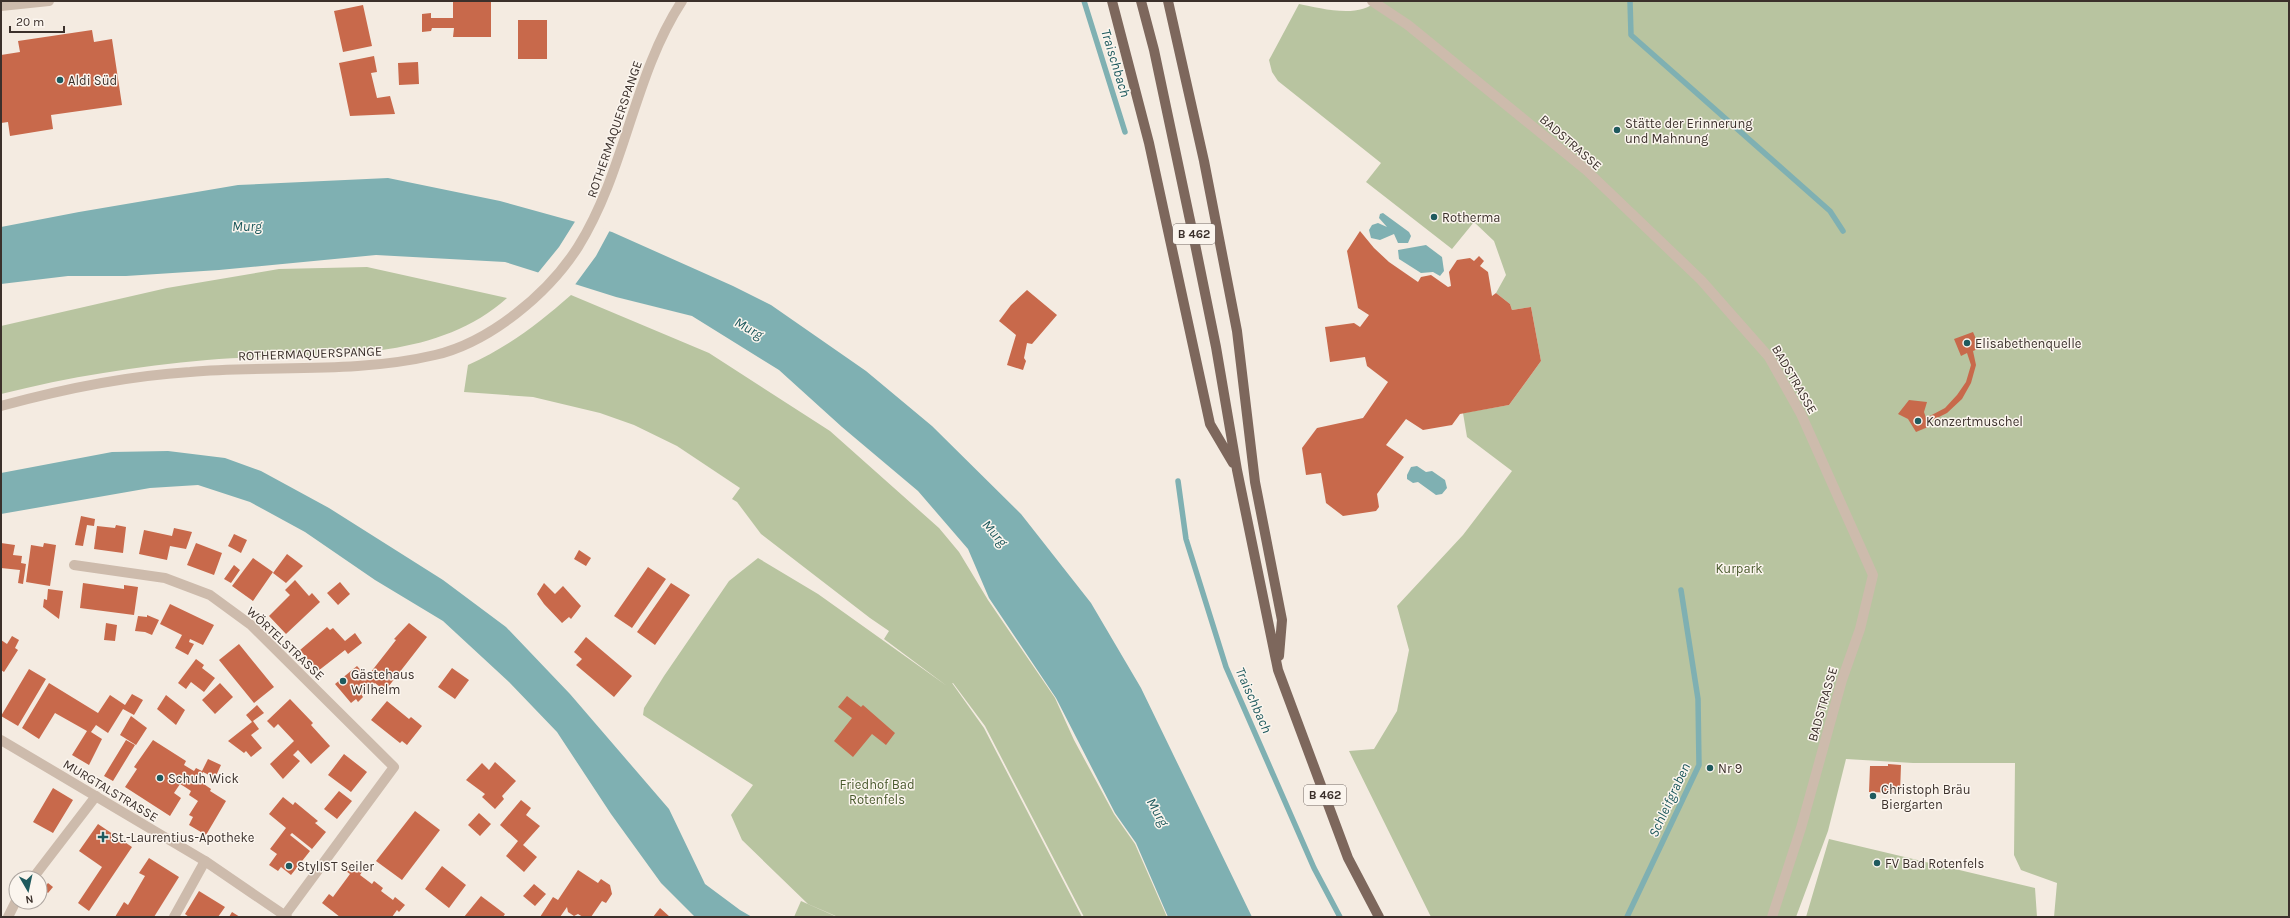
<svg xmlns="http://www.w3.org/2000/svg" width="2290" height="918" viewBox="0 0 2290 918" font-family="Karla,sans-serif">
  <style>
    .green { fill: #b8c4a0 }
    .water { fill: #7fb0b2 }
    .pier { fill: #f4ebe1 }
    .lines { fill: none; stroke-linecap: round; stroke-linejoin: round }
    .stream { stroke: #7fb0b2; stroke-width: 5.5 }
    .building { fill: #c8694b }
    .minor { stroke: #cdbbac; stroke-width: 10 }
    .tertiary { stroke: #cdbbac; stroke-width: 10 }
    .primary { stroke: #7d675c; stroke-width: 10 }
    .poi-dot { fill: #1f5a5e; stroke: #fbf5ee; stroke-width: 1.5 }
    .labels { text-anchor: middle; stroke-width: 3; stroke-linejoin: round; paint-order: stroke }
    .shield { fill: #fbf5ee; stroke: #756b66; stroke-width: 1 }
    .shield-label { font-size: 12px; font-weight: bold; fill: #3b302b }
    .poi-label { font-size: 13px; fill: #3b302b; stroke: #fbf5ee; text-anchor: start }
    .street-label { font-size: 13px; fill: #3b302b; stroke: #fbf5ee }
    .park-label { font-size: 13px; fill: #4a5a2e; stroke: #fbf5ee }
    .water-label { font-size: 14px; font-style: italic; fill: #1f5a5e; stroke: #fbf5ee }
  </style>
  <rect width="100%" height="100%" fill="#f4ebe1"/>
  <path class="green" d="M1376,1h913v916h-235l3,-34 -36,-13 -7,-15 1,-92h-102l-67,-4 -18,72 -32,86h-365l-82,-166 25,-2 23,-38 12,-61 -12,-44 66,-71 49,-64 -45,-34 -4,-24 46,-8 32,-44 -10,-54 -19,3 -2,-6 -14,-11 10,-18 -12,-34 -20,-19 -22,27 -86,-67 15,-19 -103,-82 -6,-9 -3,-12 30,-56c20,4 61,15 77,-3z
    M367,267l140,31c-79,71 -202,53 -300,62 -70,6 -138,17 -206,34v-68l166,-38 112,-19z
    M571,295l138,58 121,78 109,97 20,24 29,48 67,98 19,42 40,74 21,30 32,73h-83l-99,-191 -32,-43 -6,3 -63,-47 5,-8 -19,-13 -109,-84 -24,-32 -5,-3 8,-11 -63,-42 -43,-21 -34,-12 -67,-16 -69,-5 4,-27c40,-18 70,-41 103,-70z
    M758,558l60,36 129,92 5,-3 32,45 98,189h-244l-30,-13 -66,-64 -11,-25 22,-30 -110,-70 1,-7 20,-32 65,-95z
    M1829,839l206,49 2,29h-231z
    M801,901l36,16h-43z"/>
  <path class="water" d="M388,178l112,23 112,31 121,54 38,19 95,66 66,55 89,88 70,89 50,85 111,229h-84l-32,-74 -21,-30 -59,-115 -67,-100 -21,-49 -50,-58 -76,-64 -63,-57 -87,-54 -76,-19 -111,-35 -129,-7 -157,15 -93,6h-58l-67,8v-57l78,-15 159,-27z
    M1383,213l26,19 2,4 -3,7h-10l-4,-9 -14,6 -9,-2 -2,-8 3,-5 6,-2 9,4 -8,-9 1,-4z
    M1426,245l16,12 2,14 -4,5 -7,-4 -12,1 -22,-14 -1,-9z
    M168,451l57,7 36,13 68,37 114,72 63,47 64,67 99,115 36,75 35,26 12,7h-57l-34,-34 -50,-69 -54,-82 -48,-50 -66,-61 -68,-41 -70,-48 -55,-30 -52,-17 -48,3 -149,26v-41l111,-21z
    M1417,466l9,6 6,-1 13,9 2,8 -5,6 -6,1 -18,-13 -5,1 -6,-4v-4l4,-8z"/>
  <path class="pier" d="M576,220l34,10 -14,26 -22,30 -37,-12 22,-27z"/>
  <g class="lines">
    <path class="stream" d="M1084,1l41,131
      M1630,1l1,34 199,176 13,20
      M1178,481l8,58 40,128 88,201 26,49
      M1627,917l72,-152 -1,-66 -17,-109"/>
  </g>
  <path class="building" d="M453,1h38v36h-38l1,-9h-22l-1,3 -9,1v-18l9,-1v5h22z
    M363,5l9,41 -29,6 -9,-41z
    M518,20h29v39h-29z
    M92,30l2,12 18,-3 10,66 -71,10 2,14 -43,7 -2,-14 -7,1v-68l19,-3 -2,-11z
    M374,56l3,16 -6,1 6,25 13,-2 5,18 -45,2 -11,-53z
    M418,62l1,22 -20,1 -1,-22z
    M1360,231l14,17 15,14 29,20 3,-5 10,-2 17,12 3,-1 -2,-14 8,-12 13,-2 4,3 5,-5 5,5 -4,5 8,6 4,24 4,-3 14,11 2,6 19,-3 10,54 -32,44 -49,9 -8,11 -29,5 -17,-11 -20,26 18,12 -27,37 2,13 -3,4 -33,5 -17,-13 -5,-30 -15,2 -4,-27 15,-20 46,-10 25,-36 -21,-16 -2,-9 -35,5 -5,-35 29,-4 6,4 9,-12 -11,-7 -11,-57z
    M1027,290l30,25 -25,29 -5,-1 -3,15 2,3 -3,9 -16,-5 9,-30 -17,-14 12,-16z
    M1973,332l7,16 -7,3 3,14 -5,18 -9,16 -15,14 -20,10 1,4 -12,5 -8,-13 -10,-5 11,-14 18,2 -3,10 2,6 19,-10 12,-13 9,-13 5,-17 -4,-12 -6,3 -7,-17z
    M81,516l14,3 -1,7 -7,-1 -4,21 -8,-1z
    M116,525l10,2 -3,26 -29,-4 3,-23 18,2z
    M174,528l18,4 -6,17 -16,-3 -3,14 -28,-6 5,-24 28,6z
    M234,534l13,6 -6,13 -13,-7z
    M1,543l14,2 -2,10 9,1 -1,7 5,1 -3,20 -5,-1 2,-13 -19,-2z
    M44,543l12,2 -6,41 -24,-4 5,-37 12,2z
    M196,543l26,10 -8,22 -27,-10z
    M579,550l12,8 -5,8 -12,-7z
    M287,554l16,12 -17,17 -13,-10z
    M253,558l20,14 -20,29 -21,-15z
    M234,565l6,5 -9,13 -7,-4z
    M648,567l18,12 -34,49 -18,-12z
    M295,580l14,16 3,-3 8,9 -34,32 -17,-18 21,-21 -5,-5z
    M340,582l10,12 -12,11 -11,-12z
    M83,583l41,6v-4l14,2 -4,28 -54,-7z
    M544,583l11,11 8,-8 18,20 -10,13 -2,-2 -7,6 -18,-19 -7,-10z
    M671,583l19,12 -35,50 -18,-13z
    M48,589l15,2 -4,28 -16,-12 1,-8 3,1z
    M170,604l44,21 -11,20 -13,-6 -1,3 5,2 -6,11 -13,-7 7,-13 -22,-11z
    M147,615l12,5 -7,15 -7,-3 -10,-1 3,-15 9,1z
    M106,623l11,2 -2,16 -11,-1z
    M409,623l18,14 -42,54 -10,-8 -14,11 2,3 -5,5 -2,-3 -5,4 -16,-19 22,-18 10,11 29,-37 -2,-1z
    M327,627l3,3 3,-2 12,13 10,-8 7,10 -14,11 -3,-4 -27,21 -18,-21z
    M12,636l7,4 -4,8 3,2 -14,22 -3,-2v-30l6,4z
    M586,637l46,39 -18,21 -38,-32 6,-6 -8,-7z
    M239,644l35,43 -20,16 -35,-43z
    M196,659l8,6 -2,3 13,10 -11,14 -13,-10 -5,7 -8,-6z
    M452,668l17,12 -14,19 -17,-12z
    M29,669l17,10 -28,47 -17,-10z
    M49,683l49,30 12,-18 15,10 7,-11 11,6 -9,15 -11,-6 -15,24 -12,-8 -5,7 11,7 -13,26 -17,-10 15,-24 -32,-18 -16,26 -17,-11z
    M220,683l13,14 -18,17 -13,-14z
    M166,695l19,15 -9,15 -19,-16z
    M847,696l14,11 2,-2 32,28 -9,12 -14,-11 -19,23 -19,-16 18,-23 -14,-11z
    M290,699l23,24 -2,2 19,21 -19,18 -13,-14 -5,5 7,6 -17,18 -13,-15 24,-23 -16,-17 -4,4 -7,-7z
    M387,701l22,18 2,-2 11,9 -15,19 -5,-4 -2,2 -29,-23z
    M257,705l7,8 -11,8 6,8 -8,6 11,13 -11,9 -5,-6 -2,2 -16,-12 24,-19 -6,-7z
    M131,716l16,12 -11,17 -16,-10z
    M126,740l9,5 -22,36 -9,-5z
    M153,740l33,21 -2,4 10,6 2,-3 6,3 6,-12 13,6 -6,13 -12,-6 -5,8 13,9 -1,2 16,10 -20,34 -17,-10 4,-8 -4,-2 9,-14 -9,-6 2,-4 -6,-4 -5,-3 -6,9 7,5 -11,18 -45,-29 12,-18 -3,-2z
    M344,754l23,18 -16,20 -23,-17z
    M495,762l21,19 -14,15 2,3 -9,10 -13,-12 3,-3 -19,-14 16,-17 7,7z
    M1888,764l13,1 -1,28 -31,-1 1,-26h18z
    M53,788l20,12 -20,33 -20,-11z
    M339,791l13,10 -15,18 -13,-10z
    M283,797l10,8 2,-3 23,19 -3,2 11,9 -14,17 -20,-16 -2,2 20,16 -19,24 -10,-8 -3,4 -9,-6 8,-11 -7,-5 16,-21 -17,-14z
    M521,800l10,8 -5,7 14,11 -17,19 14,12 -13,15 -18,-16 12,-15 -18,-16z
    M415,811l25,19 -38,50 -26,-19z
    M479,813l12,11 -11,12 -12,-11z
    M98,824l34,23 -43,64 -11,-8 24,-36 -23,-16z
    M149,858l30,19 -25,40h-39l9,-15 4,3 17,-29 -6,-3z
    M352,864l10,8 -2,3 12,9 2,-3 9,7 -2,3 12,9 2,-3 10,8 -6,7 -2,-2 -5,7h-52l-18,-14 7,-9 4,3 17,-23 -4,-3z
    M442,866l24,19 -17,23 -24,-19z
    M578,870l20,13 3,-4 9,6 2,9 -6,9 -4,-2 -11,16h-8l-5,-3 -4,2 -6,-4 -1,-5 -7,10h-20l13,-20 5,3z
    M48,883l5,4 -5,6 -5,-4z
    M534,884l12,10 -11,12 -12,-10z
    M199,891l26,16 -7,10h-29l-4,-3z
    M481,896l24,18 -2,3h-39z
    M660,908l10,9h-17z
    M232,912l8,5h-11z"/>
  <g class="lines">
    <path class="minor" d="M1372,1l36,24 177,144 116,111 68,77 32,57 72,161 -13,54 -18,51 -41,148 -29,89
      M1,6l48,-5
      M74,565l91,13 45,17 41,30 143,142 -109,148
      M33,878l63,-82
      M8,917l8,-16
      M174,917l31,-56"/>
    <path class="tertiary" d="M1,406c62,-17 125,-30 189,-34 81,-7 165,2 245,-17 55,-13 113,-61 143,-108 48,-77 55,-171 104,-246
      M1,740l204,121 82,56"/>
    <path class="primary" d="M1112,1l37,142 61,281 23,39
      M1141,1l13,49 41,194 21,103 21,123 41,200 70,188 31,59
      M1168,1l36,160 33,170 18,151 27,138 -3,36"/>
  </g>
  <g class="poi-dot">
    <circle cx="60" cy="80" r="4"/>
    <circle cx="1617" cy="130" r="4"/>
    <circle cx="1434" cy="217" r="4"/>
    <circle cx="1967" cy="343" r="4"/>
    <circle cx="1918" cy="421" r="4"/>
    <circle cx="343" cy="681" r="4"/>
    <circle cx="1710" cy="768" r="4"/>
    <circle cx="160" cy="778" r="4"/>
    <circle cx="1873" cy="796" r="4"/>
    <path d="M101 831h4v4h4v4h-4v4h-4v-4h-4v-4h4z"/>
    <circle cx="1877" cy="863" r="4"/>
    <circle cx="289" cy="866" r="4"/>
  </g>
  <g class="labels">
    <g class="shield">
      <rect x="1173" y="224" width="42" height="20" rx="3"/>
      <rect x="1304" y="785" width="42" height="20" rx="3"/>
    </g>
    <g class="shield-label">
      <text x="1194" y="238">B 462</text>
      <text x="1325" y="799">B 462</text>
    </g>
    <g class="poi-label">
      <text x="68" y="85">Aldi Süd</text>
      <text x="1625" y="128">Stätte der Erinnerung<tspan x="1625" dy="15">und Mahnung</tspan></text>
      <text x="1442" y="222">Rotherma</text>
      <text x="1975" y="348">Elisabethenquelle</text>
      <text x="1926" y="426">Konzertmuschel</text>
      <text x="351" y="679">Gästehaus<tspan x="351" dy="15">Wilhelm</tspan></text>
      <text x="1718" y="773">Nr 9</text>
      <text x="168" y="783">Schuh Wick</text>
      <text x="1881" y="794">Christoph Bräu<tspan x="1881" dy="15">Biergarten</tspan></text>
      <text x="111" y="842">St.-Laurentius-Apotheke</text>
      <text x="1885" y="868">FV Bad Rotenfels</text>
      <text x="297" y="871">StylIST Seiler</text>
    </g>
    <g class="street-label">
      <text transform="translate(614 129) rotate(-71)" y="5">ROTHERMAQUERSPANGE</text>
      <text transform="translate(1571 142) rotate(41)" y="5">BADSTRASSE</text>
      <text transform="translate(310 353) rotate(-2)" y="5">ROTHERMAQUERSPANGE</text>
      <text transform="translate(1795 379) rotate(60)" y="5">BADSTRASSE</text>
      <text transform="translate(286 643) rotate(43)" y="5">WÖRTELSTRASSE</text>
      <text transform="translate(1822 704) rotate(-74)" y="5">BADSTRASSE</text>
      <text transform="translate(111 790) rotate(31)" y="5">MURGTALSTRASSE</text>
    </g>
    <g class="park-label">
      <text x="1739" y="573">Kurpark</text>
      <text x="877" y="789">Friedhof Bad<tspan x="877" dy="15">Rotenfels</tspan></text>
    </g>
    <g class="water-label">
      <text transform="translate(1116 63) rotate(73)" y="5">Traischbach</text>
      <text x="247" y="231">Murg</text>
      <text transform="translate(749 328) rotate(29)" y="5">Murg</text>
      <text transform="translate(995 533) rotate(49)" y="5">Murg</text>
      <text transform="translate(1254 700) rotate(66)" y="5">Traischbach</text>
      <text transform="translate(1669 800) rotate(-65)" y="5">Schleifgraben</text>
      <text transform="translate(1158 812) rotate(61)" y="5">Murg</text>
    </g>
  </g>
  <rect width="2290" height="918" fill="none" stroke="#3b302b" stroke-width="4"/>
  <g transform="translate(28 890) rotate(171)"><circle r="19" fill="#fbf5ee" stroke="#aea6a0"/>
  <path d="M0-3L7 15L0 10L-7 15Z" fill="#1f5a5e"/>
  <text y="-6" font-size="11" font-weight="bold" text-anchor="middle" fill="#3b302b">N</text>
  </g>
  <path d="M10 26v6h54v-6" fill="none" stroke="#3b302b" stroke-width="2"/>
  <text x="16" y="26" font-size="12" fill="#3b302b" stroke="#fbf5ee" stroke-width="3" paint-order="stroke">20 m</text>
</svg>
